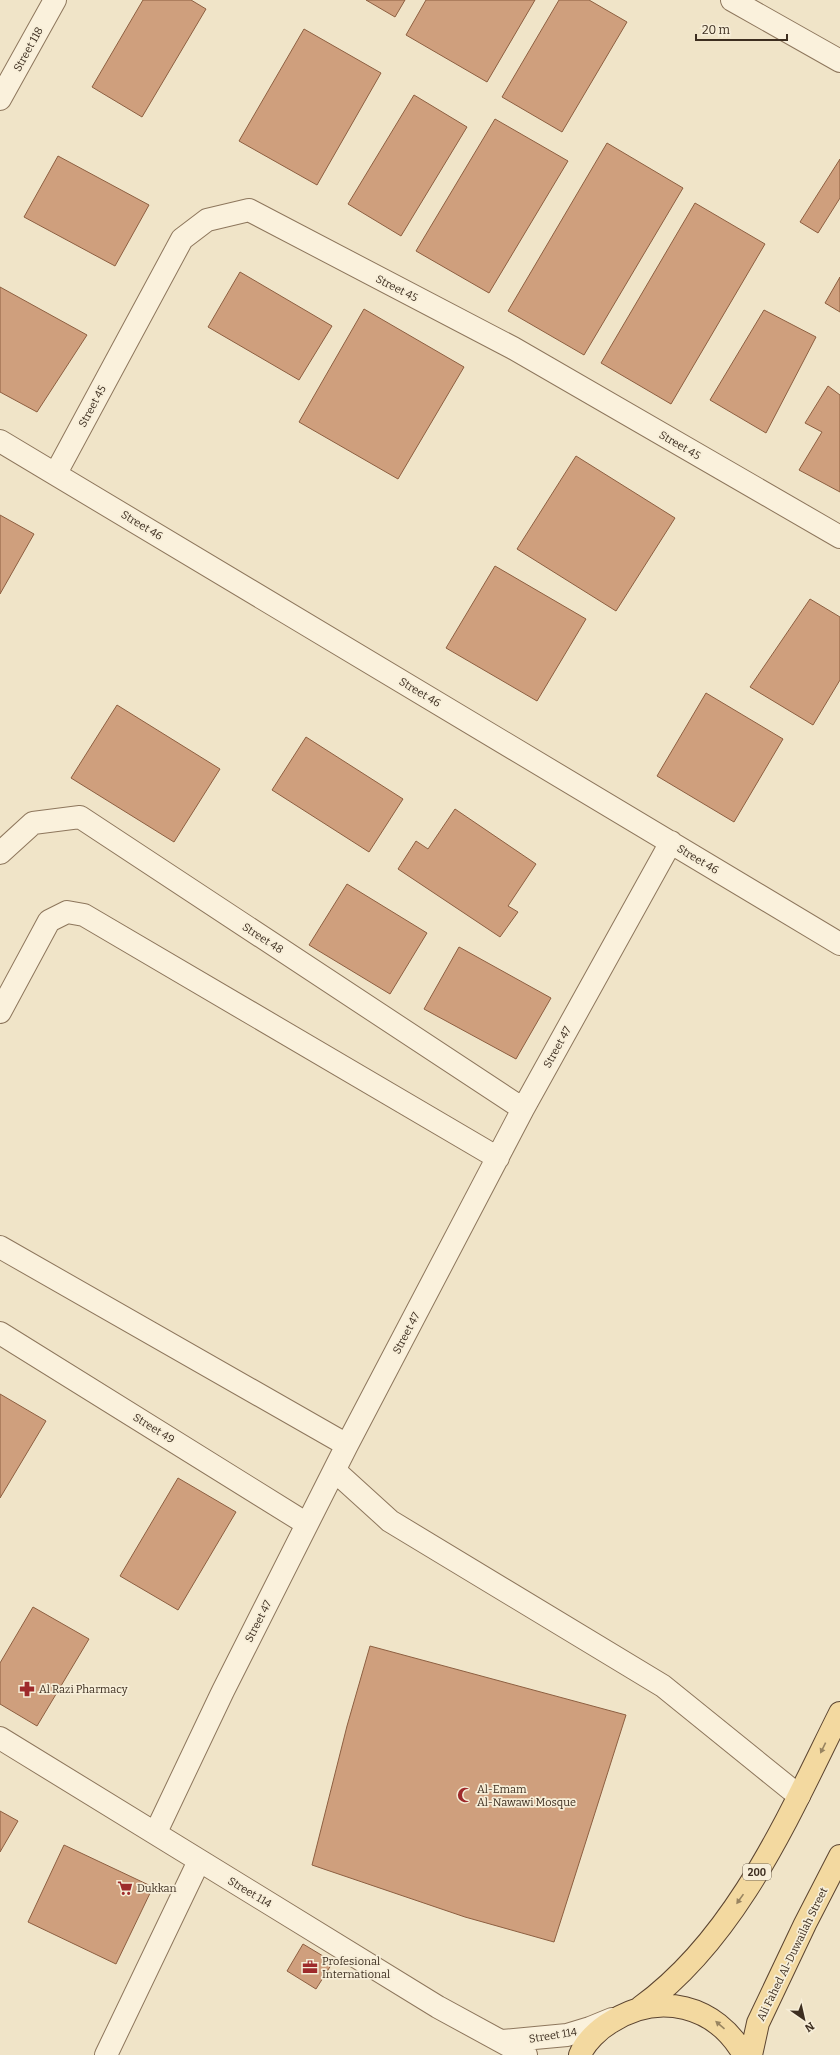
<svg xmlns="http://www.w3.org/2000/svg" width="840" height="2055" viewBox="0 0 840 2055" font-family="Bitter,serif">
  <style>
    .building { fill: #cf9f7d; stroke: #8d5f41 }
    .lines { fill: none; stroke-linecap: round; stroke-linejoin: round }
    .minor-casing { stroke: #8d765c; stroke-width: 24 }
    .major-casing { stroke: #5b4430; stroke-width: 24 }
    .minor { stroke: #faf1dc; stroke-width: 22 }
    .major { stroke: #f3d9a0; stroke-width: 22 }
    .oneway { fill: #988460 }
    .labels { text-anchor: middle; stroke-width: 3.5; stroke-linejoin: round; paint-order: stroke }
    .shield { fill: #f7eed8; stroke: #756857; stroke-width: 1 }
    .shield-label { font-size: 10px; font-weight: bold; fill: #3d2e20 }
    .street-label { font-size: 11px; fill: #3d2e20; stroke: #f7eed8 }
    .poi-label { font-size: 11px; fill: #3d2e20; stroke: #f7eed8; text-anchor: start }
  </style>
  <rect width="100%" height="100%" fill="#f0e4c8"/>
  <path class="building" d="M143,0h48l15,9 -64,108 -50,-30z
    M366,0h39l-10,17z
    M426,0h109l-48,82 -81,-47z
    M559,0h30l38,22 -65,110 -60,-35z
    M304,29l77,44 -64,112 -78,-44z
    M414,95l53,32 -66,109 -53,-32z
    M495,119l73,42 -79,132 -73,-42z
    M607,143l76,45 -99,167 -76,-44z
    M58,156l91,49 -34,61 -91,-49z
    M840,159v39l-22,35 -18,-11z
    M695,203l70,41 -94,160 -70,-41z
    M240,272l92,54 -33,54 -91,-53z
    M840,277v35l-15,-9z
    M0,287l87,48 -50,77 -37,-20z
    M364,309l100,58 -66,112 -99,-57z
    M764,310l52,27 -50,96 -56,-33z
    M828,386l12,9v97l-41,-22 23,-38 -17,-9z
    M576,456l99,62 -59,93 -99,-62z
    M0,515l34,19 -34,60z
    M495,566l91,53 -49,82 -91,-53z
    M810,599l30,18v63l-27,45 -63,-38z
    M706,693l77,46 -49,83 -77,-46z
    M117,705l103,64 -46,73 -103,-64z
    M306,737l97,62 -34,53 -97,-62z
    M455,809l81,55 -28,42 10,6 -18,25 -102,-68 18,-28 12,8z
    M347,884l80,49 -37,61 -81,-49z
    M459,947l92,51 -35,61 -92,-50z
    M0,1394l46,27 -46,77z
    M178,1478l58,34 -58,98 -58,-34z
    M33,1607l56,32 -52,87 -37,-22v-41z
    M370,1646l256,69 -72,227 -89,-25 -153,-52 35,-139z
    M0,1811l18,10 -18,31z
    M64,1845l89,42 -37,77 -88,-42z
    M303,1944l30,18 -17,27 -29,-18z"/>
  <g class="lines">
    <g class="minor-casing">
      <path id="minor" d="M732,0l108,61
        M0,99l55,-99
        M0,441l840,503
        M56,473l126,-234 25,-19 42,-10 264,138 327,189
        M0,853l33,-30 47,-6 443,292
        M0,1012l49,-91 18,-9 17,3 414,243
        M0,1247l347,198
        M0,1333l307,191
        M335,1471l55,50 273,165 136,110
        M0,1738l438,269 88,48
        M156,1832l67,-141 124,-246 176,-336 148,-267
        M502,2041l65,-6 23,-7 22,-9
        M106,2055l93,-194"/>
    </g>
    <g class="major-casing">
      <path id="major" d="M641,2007c96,-70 147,-190 199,-294
        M580,2055c5,-13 19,-26 31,-33 48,-31 105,-17 133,33
        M751,2055l7,-32 47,-99 35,-68"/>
    </g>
    <use href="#minor" class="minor"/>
    <use href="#major" class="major"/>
  </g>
  <defs><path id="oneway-solid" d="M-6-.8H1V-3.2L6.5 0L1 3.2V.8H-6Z"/></defs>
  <g class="oneway">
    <use href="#oneway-solid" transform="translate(823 1748) rotate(116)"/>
    <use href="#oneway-solid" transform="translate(740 1899) rotate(125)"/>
    <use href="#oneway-solid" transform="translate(720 2025) rotate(-139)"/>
  </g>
  <defs>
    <g id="pharmacy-bare" transform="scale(1.2)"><path d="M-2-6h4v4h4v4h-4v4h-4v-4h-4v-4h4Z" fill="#9e2a2b" stroke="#f7eed8" stroke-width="2.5" paint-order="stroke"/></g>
    <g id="mosque-bare" transform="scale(1.2)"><path d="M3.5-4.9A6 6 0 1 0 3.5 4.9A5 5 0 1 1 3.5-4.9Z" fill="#9e2a2b" stroke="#f7eed8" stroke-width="2.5" paint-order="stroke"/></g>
    <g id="supermarket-bare" transform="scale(1.2)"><path d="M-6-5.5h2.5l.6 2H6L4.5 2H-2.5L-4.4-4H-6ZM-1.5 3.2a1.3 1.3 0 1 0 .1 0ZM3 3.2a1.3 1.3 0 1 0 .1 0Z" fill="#9e2a2b" stroke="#f7eed8" stroke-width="2.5" paint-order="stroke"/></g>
    <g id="office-bare" transform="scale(1.2)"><path d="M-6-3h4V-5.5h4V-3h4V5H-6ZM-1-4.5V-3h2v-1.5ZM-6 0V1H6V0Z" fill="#9e2a2b" stroke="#f7eed8" stroke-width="2.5" paint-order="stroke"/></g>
  </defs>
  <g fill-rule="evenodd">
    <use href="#pharmacy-bare" x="27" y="1689"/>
    <use href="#mosque-bare" x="465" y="1795"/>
    <use href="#supermarket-bare" x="125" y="1888"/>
    <use href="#office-bare" x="310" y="1967"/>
  </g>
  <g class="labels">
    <rect class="shield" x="743" y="1864" width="28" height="16" rx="3"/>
    <g class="shield-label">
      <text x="757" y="1876">200</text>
    </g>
    <g class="street-label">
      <text transform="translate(28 49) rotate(-61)" y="4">Street 118</text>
      <text transform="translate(397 288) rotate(27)" y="4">Street 45</text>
      <text transform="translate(92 406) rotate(-62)" y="4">Street 45</text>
      <text transform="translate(680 445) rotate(30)" y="4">Street 45</text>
      <text transform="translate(142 525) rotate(31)" y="4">Street 46</text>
      <text transform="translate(420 692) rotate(31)" y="4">Street 46</text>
      <text transform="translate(698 859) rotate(31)" y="4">Street 46</text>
      <text transform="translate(263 938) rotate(33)" y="4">Street 48</text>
      <text transform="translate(557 1047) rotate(-61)" y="4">Street 47</text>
      <text transform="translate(406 1333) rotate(-62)" y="4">Street 47</text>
      <text transform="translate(154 1428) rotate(32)" y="4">Street 49</text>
      <text transform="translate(258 1621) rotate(-63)" y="4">Street 47</text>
      <text transform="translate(250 1892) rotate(31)" y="4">Street 114</text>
      <text transform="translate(792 1954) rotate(-64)" y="4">Ali Fahed Al-Duwailah Street</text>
      <text transform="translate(553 2035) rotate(-9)" y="4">Street 114</text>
    </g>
    <g class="poi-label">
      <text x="39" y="1693">Al Razi Pharmacy</text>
      <text x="477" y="1793">Al-Emam<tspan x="477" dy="13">Al-Nawawi Mosque</tspan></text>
      <text x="137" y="1892">Dukkan</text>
      <text x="322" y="1965">Profesional<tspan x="322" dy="13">International</tspan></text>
    </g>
  </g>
  <g transform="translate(804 2019) rotate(146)" stroke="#f7eed8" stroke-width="3" paint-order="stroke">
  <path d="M0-3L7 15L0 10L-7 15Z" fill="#3d2e20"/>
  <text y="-6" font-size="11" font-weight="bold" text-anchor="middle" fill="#3d2e20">N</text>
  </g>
  <path d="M696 34v6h91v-6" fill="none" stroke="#3d2e20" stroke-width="2"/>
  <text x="702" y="34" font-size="12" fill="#3d2e20" stroke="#f7eed8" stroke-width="3" paint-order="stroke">20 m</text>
</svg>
